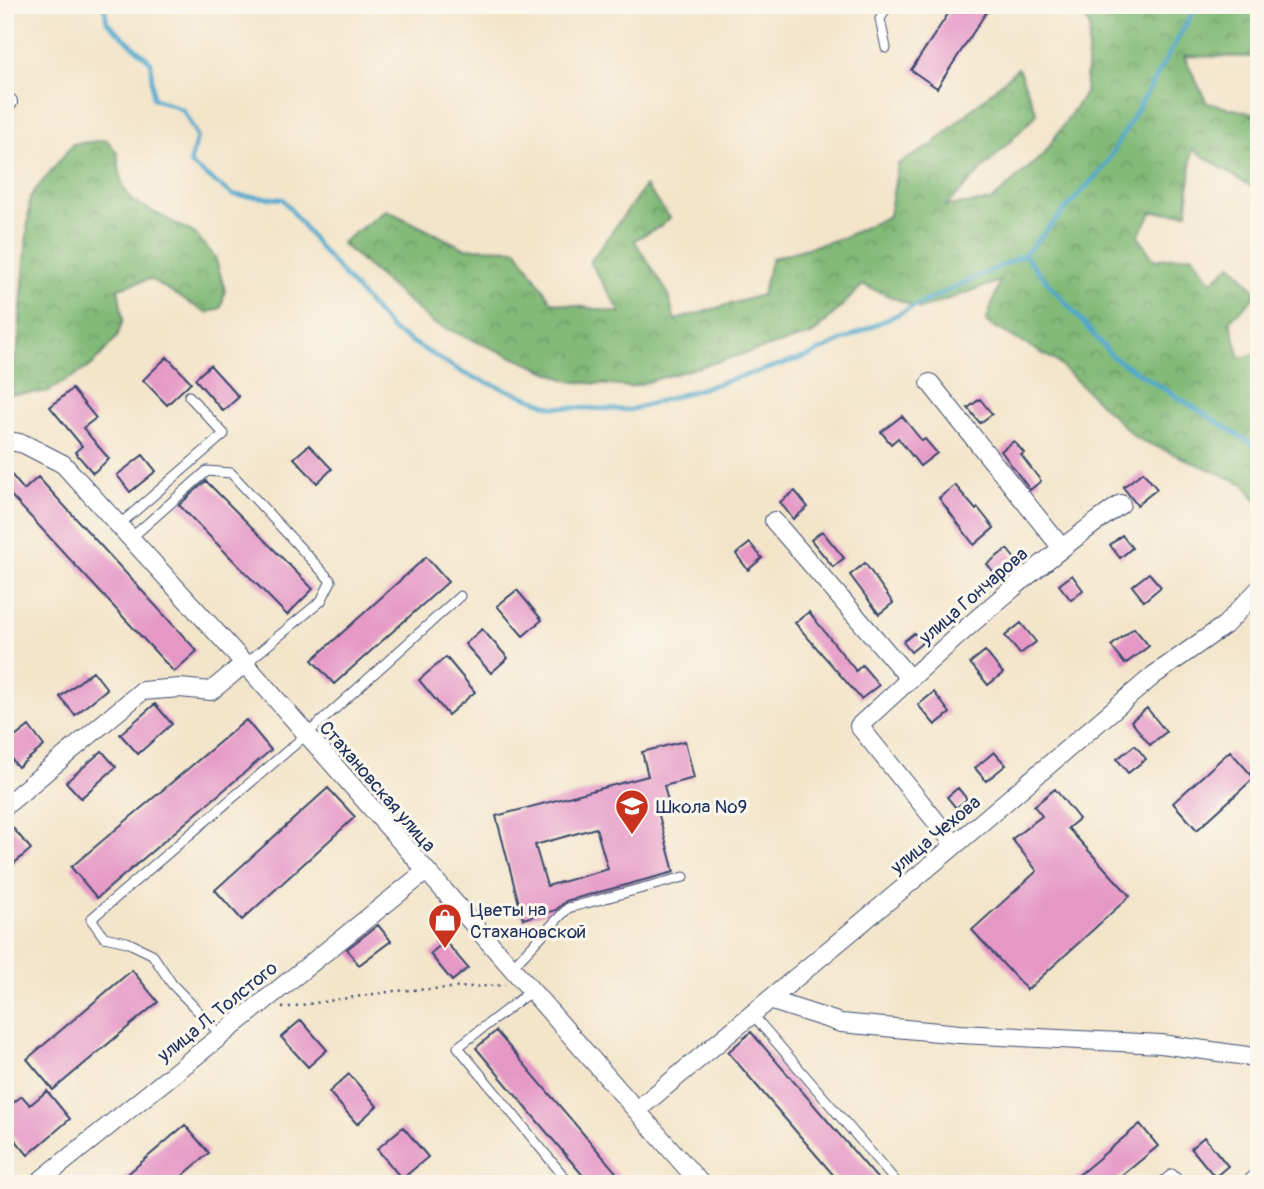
<svg xmlns="http://www.w3.org/2000/svg" width="1264" height="1189" viewBox="0 0 1264 1189" font-family="Pangolin,sans-serif">
  <style>
    .forest { fill: url(#forest-crowns); stroke: #4e746a; stroke-width: 2 }
    .lines { fill: none; stroke-linecap: round; stroke-linejoin: round }
    .stream { stroke: #50a8cd; stroke-width: 4.5 }
    .building { fill: #e598c6; fill-rule: evenodd }
    .lane-casing { stroke: #3b4a6e; stroke-width: 11 }
    .street-casing { stroke: #3b4a6e; stroke-width: 20 }
    .path { stroke: #3b4a6e; stroke-width: 2.5; stroke-dasharray: 2 5; stroke-linecap: butt }
    .lane { stroke: #fff; stroke-width: 9 }
    .street { stroke: #fff; stroke-width: 18 }
    .labels { text-anchor: middle; stroke-width: 6; stroke-linejoin: round; paint-order: stroke }
    .street-label { font-size: 19px; fill: #1b2f5e; stroke: #fbf7ec }
    .poi-label { font-size: 19px; fill: #1b2f5e; stroke: #fbf7ec; text-anchor: start }
  </style>
  <defs>
    <pattern id="forest-crowns" width="20" height="18" patternUnits="userSpaceOnUse" patternTransform="scale(1.75)"><rect width="20" height="18" fill="#82ba77"/><path d="M2 6a3 3 0 1 1 6 0M12 15a3 3 0 1 1 6 0" fill="none" stroke="#6a9865"/></pattern>
  </defs>
  <rect width="100%" height="100%" fill="#fbf7ec"/>
  <filter id="ink" filterUnits="userSpaceOnUse"><feTurbulence type="fractalNoise" baseFrequency=".0143" numOctaves="2"/><feDisplacementMap in="SourceGraphic" scale="14" xChannelSelector="R" yChannelSelector="G"/><feConvolveMatrix kernelMatrix="1 2 1 2 8 2 1 2 1" color-interpolation-filters="sRGB"/></filter>
  <filter id="wash" filterUnits="userSpaceOnUse"><feTurbulence type="fractalNoise" baseFrequency=".00686" numOctaves="4" result="noise"/><feDisplacementMap in="SourceGraphic" scale="28" xChannelSelector="R" yChannelSelector="G"/><feGaussianBlur stdDeviation="1.57" result="paint"/><feColorMatrix in="noise" values="0 0 0 0 0 0 0 0 0 0 0 0 0 0 0 0 0 1.4 0 .05"/><feComposite in="paint" operator="in"/></filter>
  <g filter="url(#wash)">
    <rect width="100%" height="100%" fill="#f3e5ca"/>
    <path class="forest" d="M1079,5h180v52l-75,-1 23,47 52,12v77l-67,-43 -5,64 -35,-1 -14,24 16,24 38,-5 19,27 21,-18 26,30 -28,26 10,38 19,-5v150l-15,-19 -108,-46 -80,-77 -70,-39 14,-41 -80,28 -57,-24 -50,49 -183,53 -61,-6 -136,-58 -92,-80 45,-33 78,38 52,1 36,53 69,11 -31,-51 55,-76 25,32 -9,8 -27,14 33,52 8,28 87,-25 10,-37 70,-20 47,-22 9,-52 33,-18 87,-78 19,46 -91,92 45,-5 52,-46 42,-62 5,-66z
      M107,140l10,13 5,32 9,15 63,33 21,24 10,33 -4,18 -15,5 -56,-34 -32,9 5,32 -6,17 -25,28 -45,27 -37,2 -2,-16 10,-29 12,-152 43,-53z"/>
    <g class="lines">
      <path class="stream" d="M104,5l3,17 44,40 2,36 30,12 14,26 -7,28 43,31 50,4 36,48 73,83 73,44 88,33 77,3 179,-54 215,-101 81,-89 92,-161
        M1024,255l89,102 146,91"/>
    </g>
    <g id="blocks">
      <path class="building" d="M954,5h37l-54,83 -26,-18z
        M167,357l24,25 -24,23 -24,-25z
        M210,365l29,32 -16,14 -28,-32z
        M72,389l24,29 -13,10 26,31 -16,14 -18,-21 7,-6 -32,-39z
        M980,399l12,15 -12,9 -12,-15z
        M902,416l20,25 3,-2 12,14 -17,13 -22,-28 -7,6 -10,-12z
        M1014,441l10,12 -3,2 20,26 -11,9 -29,-39z
        M309,445l23,24 -15,14 -23,-25z
        M143,455l13,16 -26,21 -13,-17z
        M5,467l19,23 14,-13 159,174 -23,21 -169,-183z
        M1143,472l14,17 -20,16 -14,-18z
        M206,481l107,108 -26,26 -108,-110z
        M955,485l21,25 2,-2 16,20 -20,17 -35,-47z
        M795,491l13,16 -15,12 -13,-17z
        M822,531l22,27 -11,9 -22,-27z
        M1122,535l10,13 -12,10 -10,-13z
        M750,543l12,15 -14,12 -12,-16z
        M1007,549l12,15 -19,16 -13,-16z
        M426,557l22,25 -114,102 -22,-24z
        M865,563l28,40 -14,11 -29,-39z
        M1149,573l12,14 -17,14 -12,-15z
        M1072,575l11,15 -12,10 -12,-15z
        M517,590l25,30 -19,16 -26,-30z
        M809,612l47,59 6,-6 17,20 -18,14 -66,-76z
        M1021,623l15,19 -16,12 -15,-18z
        M1134,628l15,18 -24,18 -14,-18z
        M482,629l26,29 -17,15 -26,-29z
        M914,633l8,10 -11,9 -8,-10z
        M985,651l18,22 -15,12 -18,-22z
        M446,657l29,35 -27,23 -29,-35z
        M93,671l14,18 -32,26 -15,-18z
        M934,692l16,21 -15,12 -17,-20z
        M155,704l17,20 -34,30 -18,-20z
        M1147,708l19,24 -16,13 -19,-24z
        M246,720l25,30 -174,148 -26,-31z
        M29,726l15,20 -26,21 -13,-15v-7z
        M685,741l9,37 -30,8 4,15 -12,3 18,68 -108,29 -10,9 -33,9 -27,-103 152,-40 -6,-24zM596,828l12,41 -61,17 -12,-41z
        M1135,745l11,14 -18,14 -11,-14z
        M102,751l14,16 -35,31 -15,-16z
        M1230,751l24,27 -57,52 -24,-27z
        M994,752l12,13 -20,16 -11,-13z
        M328,788l27,29 -113,103 -27,-30z
        M958,788l9,11 -11,9 -9,-11z
        M1055,789l24,30 -11,9 62,68 -103,94 -55,-60 65,-59 -25,-32 30,-23 -8,-10z
        M5,819l26,30 -26,22z
        M378,925l13,16 -32,24 -12,-16z
        M445,941l23,27 -16,13 -22,-27z
        M132,970l26,32 -105,88 -26,-31z
        M301,1020l26,30 -19,17 -27,-30z
        M496,1031l130,153h-36l-114,-136z
        M751,1032l131,152h-41l-113,-132z
        M349,1074l28,32 -20,18 -28,-32z
        M47,1091l23,28 -42,36 -23,-27v-19l17,-13 8,9z
        M1140,1124l18,22 -46,38h-44z
        M185,1125l24,28 -36,31h-57z
        M403,1127l25,30 -26,22 -25,-30z
        M1204,1137l24,29 -13,11 -24,-29z"/>
    </g>
  </g>
  <g filter="url(#ink)">
    <use href="#blocks" fill-opacity="0" stroke="#3b4a6e" stroke-width="2"/>
    <g class="lines">
      <g class="lane-casing">
        <path id="lane" d="M886,48l-6,-29 8,-14
          M119,525l105,-91 -35,-38
          M131,538l76,-67 24,2 100,108 -10,20 -76,63
          M511,968l57,-60 116,-31
          M531,991l-73,56 112,137
          M752,1014l146,170
          M221,1035l-49,-51 -20,-30 -25,-12 -23,-5 -13,-18 215,-184 154,-139
          M1160,1184l12,-10 10,10
          M1243,1184l16,-13"/>
      </g>
      <g class="street-casing">
        <path id="street" d="M5,104l3,-2
          M930,383l131,164
          M5,440l19,4 39,20 184,202 454,518
          M774,521l136,158
          M5,806l137,-115 38,-3 31,3 33,-27
          M955,845l-96,-119c84,-78 169,-156 262,-222
          M769,1000l72,23 119,11 201,10 86,12
          M637,1110l318,-265 199,-170 71,-50 34,-36
          M36,1184l389,-312"/>
      </g>
      <path class="path" d="M282,1008l112,-17 111,-6"/>
      <use href="#lane" class="lane"/>
      <use href="#street" class="street"/>
    </g>
  </g>
  <defs>
    <g id="school-pin" transform="scale(1.75)"><path d="M0 17L-7.5 6A9.5 9.5 0 1 1 7.5 6Z" fill="#c8321e" stroke="#fbf7ec"/><path d="M0-5L7-2L0 1L-7-2ZM-4 1L0 2.5L4 1V4Q0 6-4 4Z" fill="#fff"/></g>
    <g id="shop-pin" transform="scale(1.75)"><path d="M0 17L-7.5 6A9.5 9.5 0 1 1 7.5 6Z" fill="#c8321e" stroke="#fbf7ec"/><path d="M-5-2.5h2.3a2.7 3.5 0 0 1 5.4 0H5L5.5 6h-11ZM-1.5-2.5h3a1.5 2.3 0 0 0-3 0Z" fill="#fff"/></g>
  </defs>
  <g fill-rule="evenodd">
    <use href="#school-pin" x="632" y="806"/>
    <use href="#shop-pin" x="445" y="920"/>
  </g>
  <g class="labels">
    <g class="street-label">
      <text transform="translate(973 595) rotate(-41)" y="7">улица Гончарова</text>
      <text transform="translate(378 786) rotate(49)" y="7">Стахановская улица</text>
      <text transform="translate(935 834) rotate(-40)" y="7">улица Чехова</text>
      <text transform="translate(217 1011) rotate(-39)" y="7">улица Л. Толстого</text>
    </g>
    <g class="poi-label">
      <text x="656" y="813">Школа №9</text>
      <text x="470" y="916">Цветы на<tspan x="470" dy="22">Стахановской</tspan></text>
    </g>
  </g>
  <rect width="1264" height="1189" fill="none" stroke="#fbf7ec" stroke-width="28"/>
</svg>
